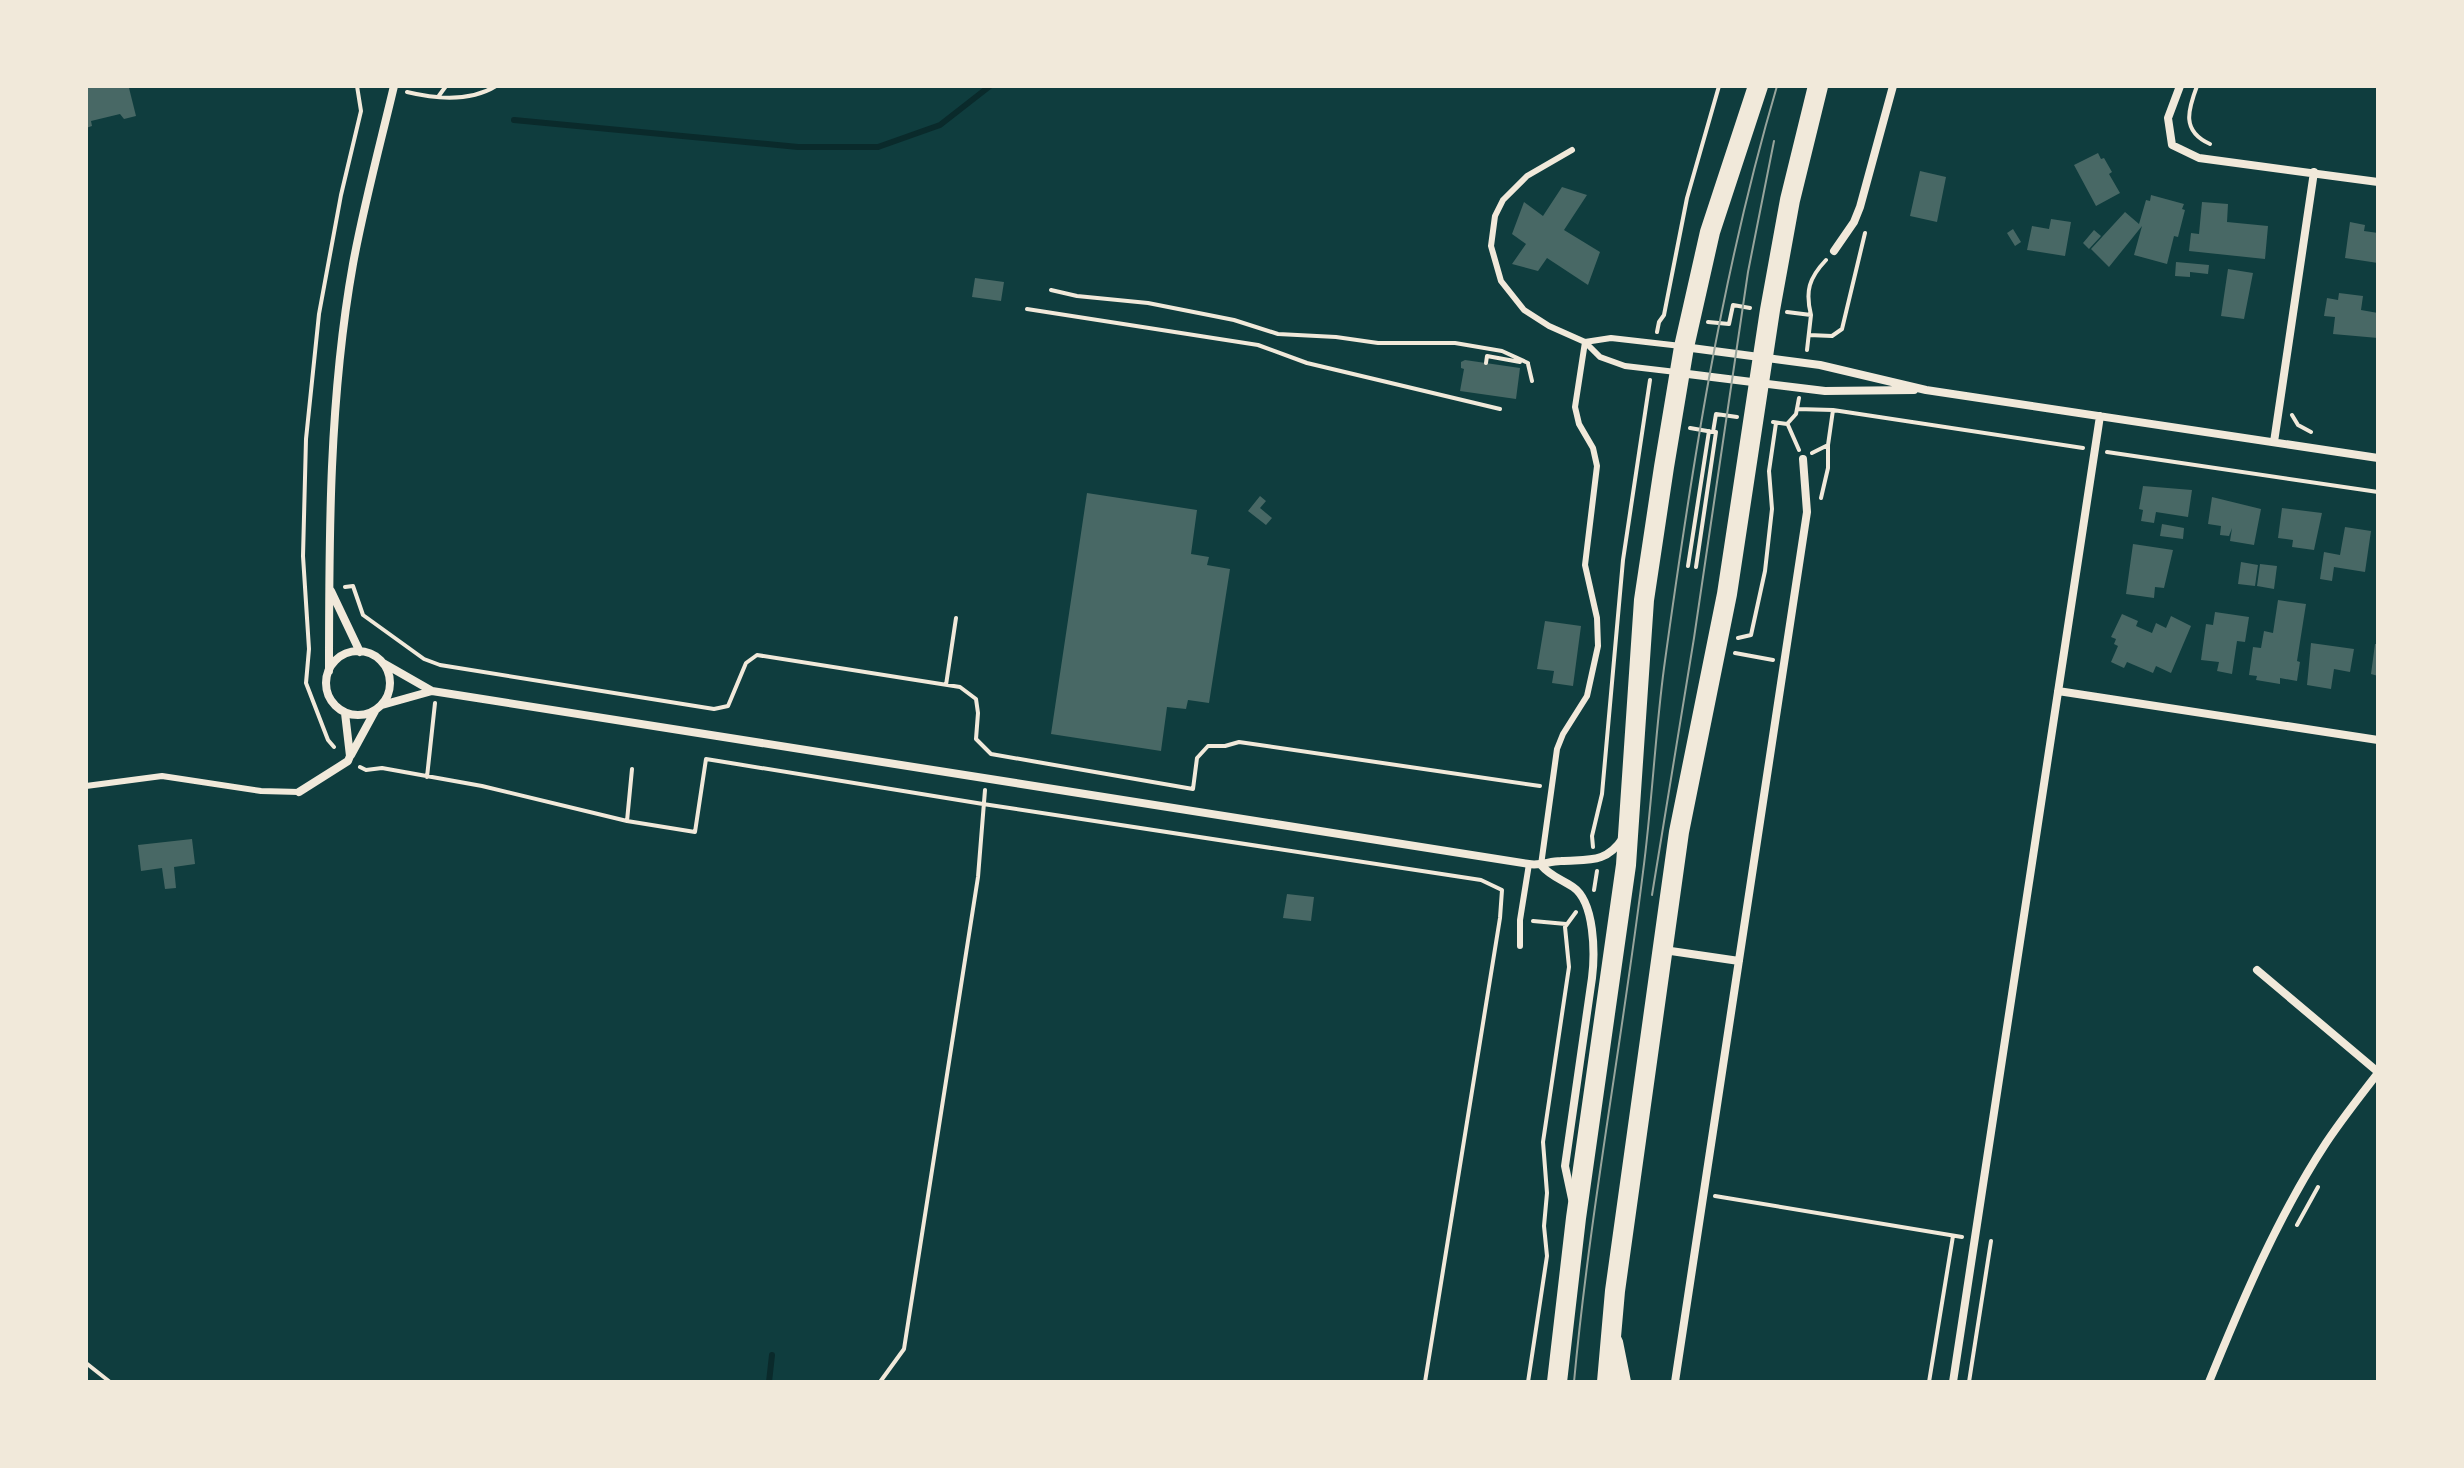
<svg xmlns="http://www.w3.org/2000/svg" width="2464" height="1468" viewBox="0 0 2464 1468" font-family="Roboto,sans-serif">
  <style>
    .lines { fill: none; stroke-linecap: round; stroke-linejoin: round }
    .stream { stroke: #0a2a2b; stroke-width: 6 }
    .building { fill: #486865 }
    .path { stroke: #f1e9da; stroke-width: 4 }
    .service { stroke: #f1e9da; stroke-width: 6 }
    .minor { stroke: #f1e9da; stroke-width: 8 }
    .secondary { stroke: #f1e9da; stroke-width: 16 }
    .trunk { stroke: #f1e9da; stroke-width: 20 }
    .tram { stroke: #97a49c; stroke-width: 2 }
  </style>
  <rect width="100%" height="100%" fill="#0f3d3e"/>
  <g class="lines">
    <path class="stream" d="M514,120l284,27h80l62,-22 50,-39
      M769,1382l3,-27"/>
  </g>
  <path class="building" d="M86,86l43,2 7,28 -12,3 -4,-5 -29,7 1,5 -6,2z
    M2098,153l3,6 3,-1 8,14 -3,2 11,19 -24,13 -22,-41z
    M1920,171l26,6 -9,45 -27,-6z
    M1562,187l25,8 -23,35 36,22 -12,33 -41,-27 -9,13 -26,-7 14,-20 -14,-10 12,-32 19,14z
    M2151,195l33,9 -2,5 3,1 -7,27 -4,-1 -7,28 -33,-9 8,-29 -33,41 -18,-18 34,-37 14,12 7,-24 4,1z
    M2202,202l26,2 -1,18 41,4 -3,33 -76,-8 2,-18 8,1z
    M2051,219l20,3 -6,34 -38,-6 5,-24 17,3z
    M2350,222l15,3 -1,6 14,2v30l-33,-5z
    M2013,229l8,13 -6,4 -8,-13z
    M2094,230l7,6 -12,13 -6,-6z
    M2176,262l33,3 -1,9 -18,-2v5l-15,-1z
    M2228,269l25,4 -9,46 -23,-3z
    M975,278l29,4 -3,19 -29,-4z
    M2339,293l24,3 -2,14 17,3v25l-45,-4 2,-17 -11,-1 3,-18 11,2z
    M1465,360l55,8 -4,31 -56,-8 4,-22 -3,-1v-6z
    M2143,486l49,4 -4,27 -32,-5 -2,11 -13,-2 2,-11 -4,-1z
    M1087,493l110,17 -6,44 18,3 -2,8 23,4 -21,134 -21,-3 -2,9 -19,-2 -6,44 -110,-17z
    M1260,496l6,5 -6,7 12,10 -6,7 -18,-14z
    M2212,497l49,12 -7,36 -24,-4 2,-13 -3,8 -9,-1 1,-9 -13,-2z
    M2282,508l40,5 -8,37 -22,-3 1,-7 -15,-2z
    M2162,524l22,4 -1,11 -23,-3z
    M2345,527l26,4 -6,41 -31,-5 -2,14 -12,-2 4,-27 16,3z
    M2133,544l40,6 -9,38 -9,-1 -1,11 -28,-4z
    M2241,562l17,3 -3,21 -17,-2z
    M2260,564l17,2 -3,23 -17,-3z
    M2278,600l28,4 -9,57 3,1 -3,19 -17,-3v6l-24,-4 1,-4 -8,-1 4,-28 8,1 3,-17 9,2z
    M2215,612l34,5 -4,25 -8,-1 -5,33 -15,-3 2,-9 -18,-2 5,-36 7,1z
    M2122,614l16,7 -2,5 16,7 4,-10 10,5 5,-12 20,10 -20,47 -15,-7 -3,7 -26,-11 -3,6 -13,-6 7,-16 -4,-2 2,-5 -5,-2z
    M1545,621l36,5 -8,60 -21,-3 2,-12 -17,-2z
    M2311,643l43,6 -4,23 -16,-3 -3,20 -24,-4z
    M2375,644h3v32l-7,-2z
    M192,839l3,25 -21,3 2,21 -11,1 -3,-21 -21,3 -3,-26z
    M1287,894l27,3 -3,24 -28,-3z"/>
  <g class="lines">
    <path class="path" d="M2197,86c-9,24 -16,45 13,58
      M407,92c29,7 63,10 89,-6
      M438,97l8,-11
      M1051,290l26,6 71,7 86,17 44,14 58,3 42,6h77l47,8 26,12
      M1027,309l231,36 49,18 193,46
      M1787,312l24,3 -4,35
      M1811,315c-6,-24 -2,-37 15,-55
      M1708,322l21,2 4,-19 17,3
      M1657,332l2,-10 5,-7 23,-117 32,-112
      M1809,335l23,1 10,-7 23,-96
      M1486,363l1,-7 33,6
      M1528,364l4,17
      M1797,409l36,1 250,38
      M2292,415l6,10 13,7
      M1773,422l14,2 9,-10 3,-16
      M1788,425l11,25
      M1690,428l23,4 3,-18 21,3
      M2107,452l271,40
      M1812,453l16,-8
      M1821,498l7,-30v-23l5,-35
      M1688,566l21,-135
      M1696,567l20,-135h-3
      M345,587l8,-1 10,29 61,44 16,6 274,44 14,-3 18,-43 11,-8 203,32 16,12 2,14 -2,26 15,15 202,35 4,-31 11,-12h17l14,-4 301,44
      M1738,638l13,-3 14,-64 7,-62 -3,-38 7,-48
      M1735,653l38,7
      M946,685l10,-67
      M334,747l-6,-7 -22,-57 3,-34 -6,-93 3,-117 13,-125 22,-119 20,-84 -4,-25
      M360,767l6,3 16,-2 100,18 145,35 68,11 11,-73 277,45 498,76 21,10 -2,28 -75,464
      M427,777l8,-74
      M627,821l5,-52
      M1593,847l-1,-11 10,-42 21,-234 27,-180
      M1594,890l3,-19
      M1533,921l33,3
      M1715,1196l247,41
      M2297,1225l21,-38
      M86,1363l24,19
      M880,1382l24,-33 74,-472 7,-87
      M1528,1382l19,-126 -3,-30 3,-33 -4,-51 26,-175 -4,-40 11,-15
      M1929,1382l24,-146
      M1969,1382l22,-141"/>
    <path class="service" d="M1572,150l-45,26 -24,24 -8,16 -4,30 10,35 23,29 25,16 36,16 15,15 25,9 51,6
      M1585,342l26,-4 70,8
      M86,786l76,-10 99,15 38,1
      M1541,865l16,-116 6,-15 24,-38 11,-50 -1,-28 -12,-53 12,-99 -4,-18 -14,-24 -4,-17 10,-65
      M1520,946v-26l9,-56"/>
    <path class="minor" d="M2180,86l-12,32 4,27 27,13 179,24
      M1834,251l20,-29 6,-15 33,-121
      M1684,347l136,18 106,25 452,68
      M1680,373l145,18 89,-1
      M2274,442l40,-270
      M331,591l29,61
      M326 683a32 32 0 1 1 64 0a32 32 0 1 1-64 0Z
      M383,663l49,28 1097,173c12,2 20,-3 32,-3 27,-2 45,3 62,-23
      M329,671c0,-136 0,-273 24,-407 11,-60 27,-119 41,-178
      M2058,691l320,49
      M382,705l50,-14
      M351,755l24,-44
      M299,792l49,-31 2,-5 -5,-43
      M1541,865c9,11 20,14 32,22 22,15 22,67 19,91l-27,188 7,33
      M1664,950l75,11
      M2257,970l121,102
      M1675,1382l132,-870 -4,-53
      M1953,1382l147,-966
      M2209,1382c33,-81 69,-166 117,-239 16,-24 34,-47 52,-70"/>
    <path class="secondary" d="M1615,1342l8,40"/>
    <path class="trunk" d="M1557,1382l19,-164 50,-353 18,-265 20,-133 20,-120 26,-115 48,-146
      M1607,1382l8,-91 64,-459 48,-238 43,-284 20,-110 28,-114"/>
    <path class="tram" d="M1652,895l42,-257 54,-366 26,-131
      M1574,1382c16,-171 48,-340 69,-510 9,-68 12,-136 21,-204 27,-196 57,-392 113,-582"/>
  </g>
  <rect width="2464" height="1468" fill="none" stroke="#f1e9da" stroke-width="176"/>
</svg>
